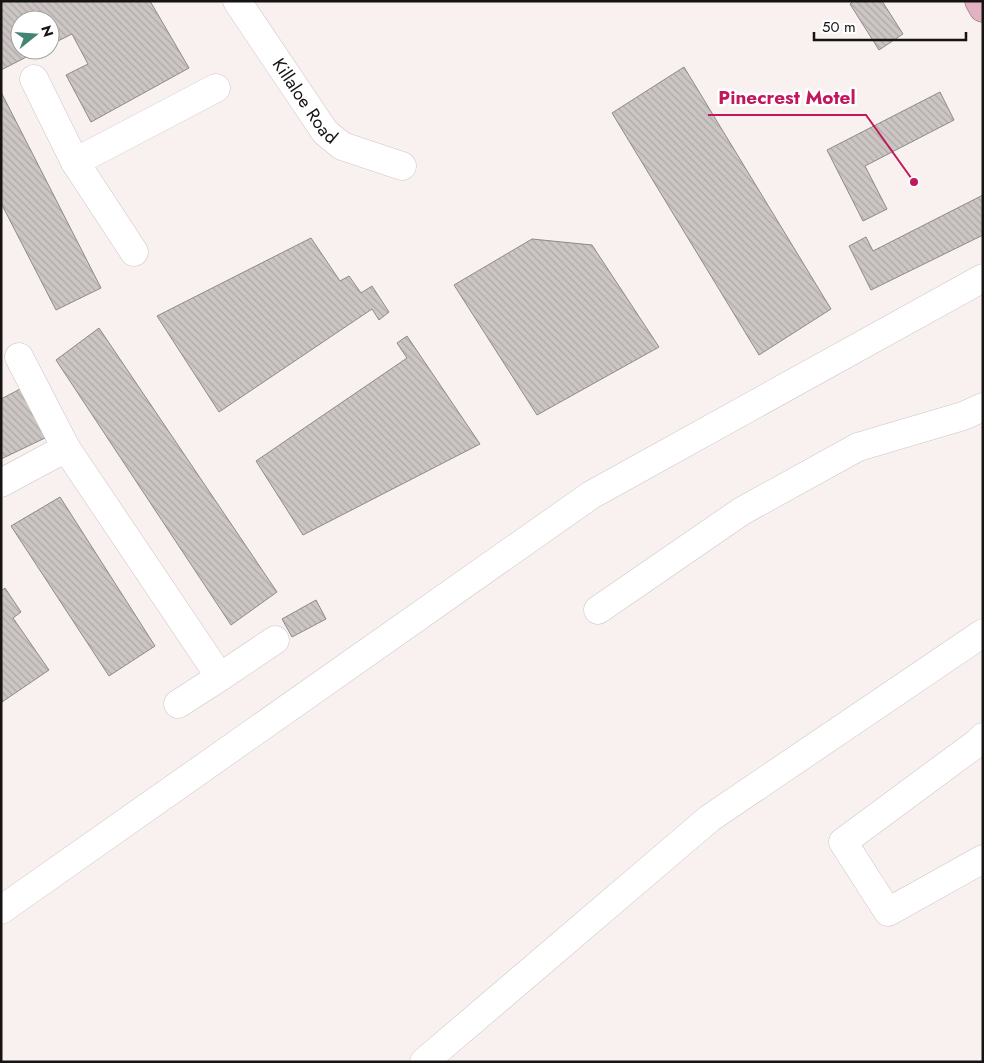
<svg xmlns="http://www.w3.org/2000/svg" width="984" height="1063" viewBox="0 0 984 1063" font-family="Jost,sans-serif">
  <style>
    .building { fill: url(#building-back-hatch); stroke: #8f8a87 }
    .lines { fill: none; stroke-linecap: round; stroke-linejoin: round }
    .minor-casing { stroke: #ccc5c4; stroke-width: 29 }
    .major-casing { stroke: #8c596b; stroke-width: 29 }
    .minor { stroke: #fff; stroke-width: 28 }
    .major { stroke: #e0b2c2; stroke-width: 28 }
    .labels { text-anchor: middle; stroke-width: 5; stroke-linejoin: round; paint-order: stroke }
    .street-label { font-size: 18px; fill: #161313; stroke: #fff }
    .leader { fill: none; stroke: #c2185b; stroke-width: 2 }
    .callout-dot { fill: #c2185b; stroke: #fff; stroke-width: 2 }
    .callout-label { font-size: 19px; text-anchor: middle; font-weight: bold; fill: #c2185b; stroke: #fff; stroke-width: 5; stroke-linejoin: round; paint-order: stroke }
  </style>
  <defs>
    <pattern id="building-back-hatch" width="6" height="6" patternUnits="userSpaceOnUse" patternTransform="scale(1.25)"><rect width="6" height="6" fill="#cbc6c3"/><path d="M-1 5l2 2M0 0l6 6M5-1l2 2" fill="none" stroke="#aea9a7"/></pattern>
  </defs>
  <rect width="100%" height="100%" fill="#f8f1f0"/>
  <path class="building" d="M1,1h149l39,67 -98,54 -25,-47 22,-11 -16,-30 -22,11v-25h-30v30h20l-39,20z
    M853,1h29l21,33 -24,16 -29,-46z
    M684,67l147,242 -72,46 -147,-242z
    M1,92l100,196 -45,22 -55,-107z
    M940,92l14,28 -89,46 22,43 -24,12 -36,-71z
    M983,195v40l-112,55 -22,-44 17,-9 7,14z
    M311,238l29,43 9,-5 12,17 11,-7 17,26 -10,8 -7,-11 -153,103 -62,-96z
    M532,239l60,6 67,102 -122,68 -83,-130z
    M99,328l178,264 -46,33 -175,-265z
    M407,336l73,108 -177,91 -47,-74 151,-103 -10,-15z
    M22,388l23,50 -44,21v-60z
    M60,497l95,149 -46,30 -98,-150z
    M5,588l16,24 -8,6 36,52 -47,32 -1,-111z
    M316,600l10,19 -34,18 -10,-18z"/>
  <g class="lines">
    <g class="minor-casing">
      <g id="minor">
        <path id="s1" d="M237,1l88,131 17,14 60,20"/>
        <path d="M34,79l41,83 141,-74"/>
        <path d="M75,162l59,90"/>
        <path d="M19,357l47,91"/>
        <path d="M1,483l65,-35 154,229 -42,27"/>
        <path d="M598,610l144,-99 116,-64 105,-31 20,-9"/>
        <path d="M220,677l55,-37"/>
        <path d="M983,737l-6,6 -134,99 45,70 95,-53"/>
        <path d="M1,910l590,-415 392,-217"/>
        <path d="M424,1062l286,-244 273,-185"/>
      </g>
    </g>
    <g class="major-casing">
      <path id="major" d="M979,1l4,7"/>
    </g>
    <use href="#minor" class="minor"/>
    <use href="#major" class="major"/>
  </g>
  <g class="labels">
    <g class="street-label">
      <text dy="6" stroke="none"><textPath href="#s1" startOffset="121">Killaloe Road</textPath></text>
    </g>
  </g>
  <path class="leader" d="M914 182L866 115H708"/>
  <circle class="callout-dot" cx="914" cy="182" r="5"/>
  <g class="callout-label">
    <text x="787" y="104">Pinecrest Motel</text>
  </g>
  <rect width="984" height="1063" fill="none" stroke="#161313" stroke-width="5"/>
  <g transform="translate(35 35) rotate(73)"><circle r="24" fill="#ffffff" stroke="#a2a1a1"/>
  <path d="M0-4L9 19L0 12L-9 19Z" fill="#448474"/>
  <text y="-8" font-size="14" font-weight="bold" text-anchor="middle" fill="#161313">N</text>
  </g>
  <path d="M814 32v8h152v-8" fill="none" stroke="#161313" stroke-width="2.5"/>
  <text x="822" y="32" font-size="15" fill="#161313" stroke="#ffffff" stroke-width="4" paint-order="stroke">50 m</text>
</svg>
